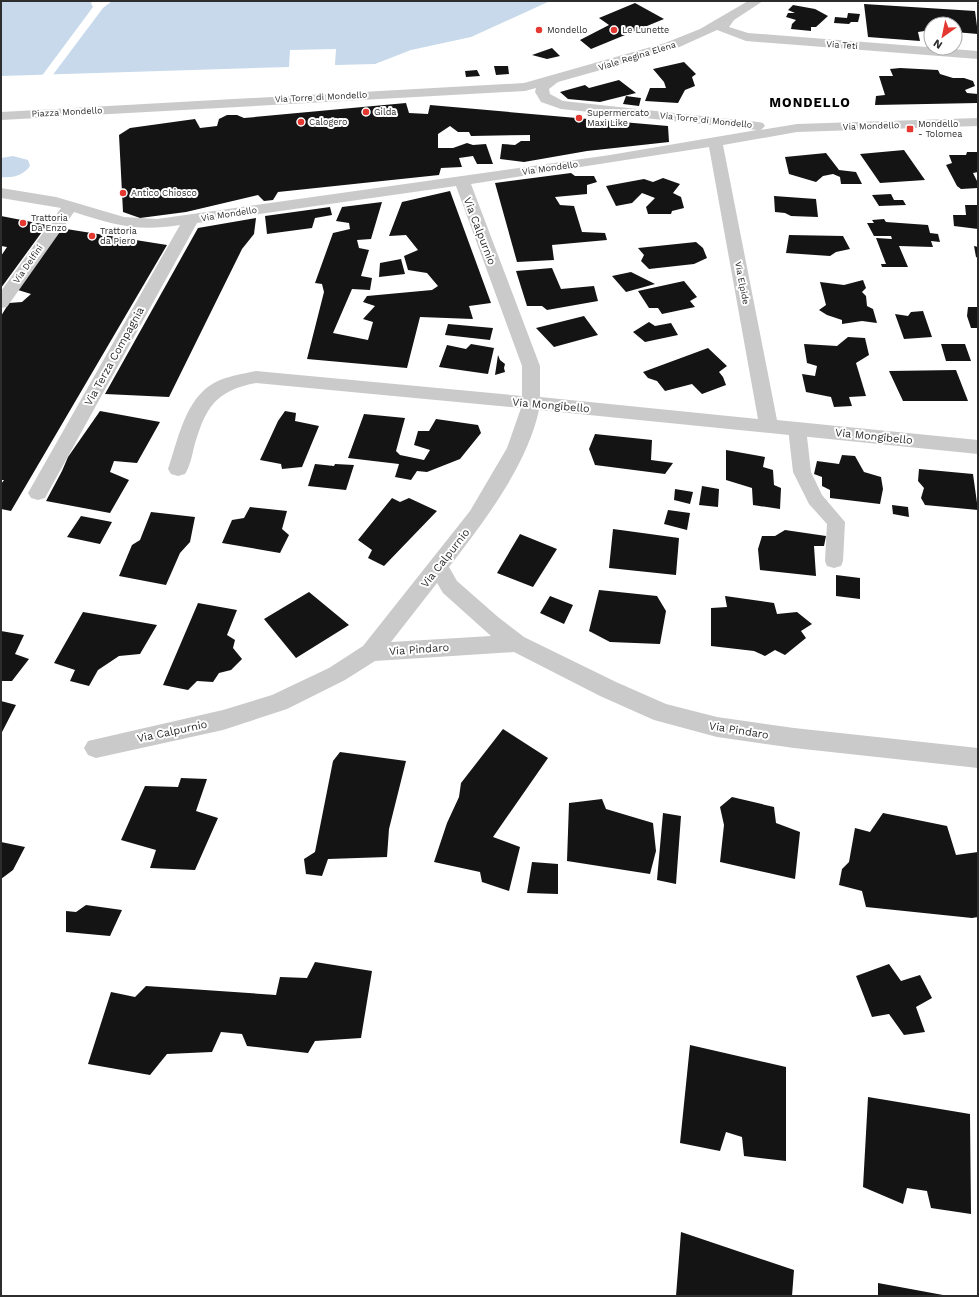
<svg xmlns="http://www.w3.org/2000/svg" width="979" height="1297" viewBox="0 0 979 1297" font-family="'Work Sans',sans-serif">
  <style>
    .water { fill: #c7d9eb }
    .pier { fill: #fff }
    .building { fill: #141414 }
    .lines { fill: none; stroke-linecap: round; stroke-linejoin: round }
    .lane { fill: #cacaca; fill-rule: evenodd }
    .street { fill: #cacaca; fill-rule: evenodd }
    .poi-dot { fill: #e43830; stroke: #fff; stroke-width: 1.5 }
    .labels { text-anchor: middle; stroke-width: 4; stroke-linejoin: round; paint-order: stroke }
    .far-poi-label { font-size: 9px; fill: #2d2d2d; stroke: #fff; text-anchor: start }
    .far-street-label { font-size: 9px; fill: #2d2d2d; stroke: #fff }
    .street-label { font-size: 11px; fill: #2d2d2d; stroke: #fff }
    .far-district-label { font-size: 13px; font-weight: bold; letter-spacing: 1px; fill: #000; stroke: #fff }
  </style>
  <rect width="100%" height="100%" fill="#fff"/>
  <path class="water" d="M1,1h549l-79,36 -60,13 -36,14 -40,1 1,-16 -46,1 -1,17 -288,9z
    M13,156l15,4 2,6c-7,10 -18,12 -29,11v-19z"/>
  <path class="pier" d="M93,1h19l-9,7 -51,68 -11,1 52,-70 -2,-4z"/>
  <path class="building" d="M635,3l29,16 -73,30 -11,-9 29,-15 -10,-7z
    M864,4l111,7 3,23 -23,-2v-8h-24v6l-13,2 2,9 -52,-4z
    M793,5l22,4 13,7 -12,11h-5v4l-20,-2 1,-5 4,-4 -10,-3 2,-4h7l-7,-3z
    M848,13l12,1 -2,8h-7l-2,2 -15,-1 1,-6 12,1z
    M552,48l8,8 -13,3 -15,-4z
    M684,62l12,12 -4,3 3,9 -10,4 -7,13 -33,-2 5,-13h16l-2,-6 -11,-13z
    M494,66h14l1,8 -13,1z
    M900,68l38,2 2,4 13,4h11l9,3 2,5 -10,4 2,3 11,1v9l-103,2 1,-9 9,-1 -6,-19h14l-3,-7z
    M477,70l3,6 -14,1 -1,-6z
    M619,80l17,13 -36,9 -32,-3 -8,-7 25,-7 4,3z
    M626,96l15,2 -2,8 -16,-2z
    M406,103l3,10 19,1 2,-9 238,21 1,16 -82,9 -63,11 -24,-3 2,-15 13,1 6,-4h9v-6l-59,1 -2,-4h-11l-8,-6 -12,8v14h15l14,-5 6,2 13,-1 7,20h-16l-4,-8 -14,2 3,9 -21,1 -2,7 -161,17 -5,8 -9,1 -6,-6 -72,17 -46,6 -17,-6 -4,-77 11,-7 65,-9 5,9 17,-2 2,-7 8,-4h10l7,3z
    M904,150l21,30 -45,3 -20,-29z
    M967,152h11v20l-5,1 5,10v5l-17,1 -4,-3 -11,-21 6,-2 -3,-8h17z
    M826,153l13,17 17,2 6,12h-21l-1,-7 -7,-3 -10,2 -7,6 -27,-8 -4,-17z
    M571,173l4,3h19l3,6 -10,3v9l-32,3 5,8 14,1 8,26 23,1 2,7 -55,5 2,15 -37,2 -22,-79z
    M663,178l17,6 -7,9 8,4 3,11 -12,3 -1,3h-23l-2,-7 9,-9 -13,-5 -10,10 -16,3 -10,-20 38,-7 9,3z
    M450,191l41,112 -22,3 4,13 -53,-2 -13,51 -100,-9 17,-67 -2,-8 -7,-1 18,-50 17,-4 -1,-6 -13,-2 6,-14 40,-5 -11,37 -14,1 2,8 10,2 -8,26 11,2 -2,12 -18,-1 -19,44 35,7 5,-18 -10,-3 12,-13 -12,-4 4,-6 65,-6 6,-4 -11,-13 -19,-3 -4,-14 14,-6 -12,-15 -17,1 13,-34z
    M891,194l3,6h9l3,5 -27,1 -7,-11z
    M774,196l42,3 2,18 -27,-1 -6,-3 -10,-1z
    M965,205h13v24l-24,-3 -1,-11h13z
    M330,207l2,8 -17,3 -3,10 -45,6 -2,-18z
    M1,216l46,9 -46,63v-32l6,-9 -6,-1z
    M256,218l-2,16 -12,15 -73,148 -64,-3 93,-166z
    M884,219l2,3 42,3 2,8 8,1 2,8 -9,-1 2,6 -34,-1 9,21h-26l-1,-3h5l-10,-26 16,1 -1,-3h-17l-7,-13h7l-2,-3z
    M60,228l107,17 -156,266 -10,-2v-25l3,-4h-3v-164l8,-13 13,-1 9,-8 -13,-4z
    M789,235l54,1 7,13 -14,3 -6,4 -44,-3z
    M696,242l7,6 4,10 -13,6 -45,5 -8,-8 3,-6 -6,-7z
    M974,246l4,1v11l-2,-1z
    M401,259l4,15 -26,3 1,-14z
    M552,268l9,21 33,-3 4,15 -51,9 -5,-4h-15l-11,-35z
    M631,272l24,12 -29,8 -14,-16z
    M863,280l3,8 -4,4 4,4 1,10 6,3 4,14 -15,-2 -20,3v-4l-15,-5 -8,-5 7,-5 -6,-23 24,3z
    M684,281l13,16 -7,4 5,6 -33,7 -4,-6h-9l-11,-17z
    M968,307h10v21h-7l-4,-12z
    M923,311l9,26 -28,2 -9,-25 13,2 3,-4z
    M584,316l14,19 -44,12 -18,-19z
    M649,322l6,4 16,-3 7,12 -33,7 -12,-10z
    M448,324l45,4 -3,12 -45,-5z
    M848,337l17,1 4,17 -13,8 10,33 -17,1 3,9 -18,1 -3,-10 -25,-5 -4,-18 13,2 2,-10 -10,-3 -3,-19 33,2z
    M471,344l23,4 -6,26 -49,-7 8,-22 19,4z
    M941,344h24l6,17h-25z
    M708,348l19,18 -8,6 4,5 3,8 -24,9 -10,-10 -27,7 -8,-10 -9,-3 -5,-6z
    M498,355l2,5 5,4 -1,4 1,4 -10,3z
    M956,370l12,31h-65l-14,-30z
    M100,411l60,11 -23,41 -23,-2 -4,11 19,8 -19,33 -64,-12 16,-30 6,-14z
    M285,411l11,2 -1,8 24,5 -17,41 -20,2 -1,-5 -21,-4 18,-39z
    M364,414l41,4 -9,33 4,4 24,5 6,-10 -16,-5 4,-14h11l7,-12 42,6 3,8 -21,26 -33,13 -10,-1 -6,9 -16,-3 4,-13 -51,-6z
    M595,434l57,6 -1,20 22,3 -8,11 -70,-9 -6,-16z
    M726,450l39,7 -2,10 10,3 1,15 7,3 -1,21 -27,-4 -1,-17 -26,-8z
    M842,455l13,1 9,16 17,5 2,12 -3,15 -50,-6v-8l-8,-4v-9l-8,-3 3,-13 22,3z
    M315,464l19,2 1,-2 19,1 -8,25 -38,-4z
    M919,469l54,5 5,36 -53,-5 -4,-7 3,-10 -6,-7z
    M702,486l17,3 -1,18 -19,-2z
    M675,489l18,3 -3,12 -16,-4z
    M392,498l8,4 9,-4 28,13 -53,55 -16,-8 4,-8 -14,-10z
    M892,505l16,2 1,10 -16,-3z
    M250,507l37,4 -5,18 7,6 -9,18 -58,-10 10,-23 12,-2z
    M668,510l22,3 -3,17 -23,-6z
    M151,512l44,5 -5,25 -10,11 -14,32 -47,-9 13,-31 8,-5z
    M81,516l31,6 -12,22 -33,-7z
    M613,529l66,9 -3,37 -67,-7z
    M785,530l41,6 -2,10h-10l2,30 -56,-6 -2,-21 4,-13h13z
    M520,534l37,15 -24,38 -36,-14z
    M836,575l24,3v21l-24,-3z
    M599,590l58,6 9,15 -6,33 -50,-2 -21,-11z
    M309,592l40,33 -53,33 -32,-39z
    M550,596l23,9 -9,19 -24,-11z
    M725,596l49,7 3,11 20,-2 15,12 -11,7 5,7 -21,17 -10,-5 -10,6 -11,-5 -43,-5v-38l16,-1z
    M198,603l39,7 -10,25 8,5 -2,8 9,11 -11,11 -12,3 -6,9 -16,-1 -9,9 -25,-5z
    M83,612l74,13 -17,29 -21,2 -21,14 -9,16 -19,-5 5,-11 -21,-7z
    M1,631l23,4 -9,19 14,5 -17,22h-11z
    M1,701l15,4 -15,29z
    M503,729l45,29 -55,79 27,10 -11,44 -27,-9 -2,-10 -46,-10 13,-39 12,-26 2,-14z
    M340,752l66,9 -17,68 -2,28 -59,2 -6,17 -16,-2 -2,-15 11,-7 18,-91z
    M181,778l26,1 -11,32 22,7 -23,52 -45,-2 6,-18 -35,-10 24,-54 33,1z
    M732,797l42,10 2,16 24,9 -5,47 -75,-17 4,-37 -4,-18z
    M602,799l4,10 47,14 3,28 -6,23 -83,-13 2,-58z
    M663,813l18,3 -5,68 -19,-4z
    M883,813l64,13 9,29 22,-3v65l-6,1 -106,-11 -4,-16 -23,-6 3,-16 7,-7 6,-34 15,4z
    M1,842l24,5 -12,23 -12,9z
    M532,862l26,2v30l-31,-1z
    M86,905l36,5 -12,26 -44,-4v-21l10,1z
    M315,962l57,9 -11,67 -46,3 -7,12 -61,-7 -5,-12 -21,-2 -9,20 -45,2 -17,21 -62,-11 23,-72 24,5 11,-11 130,9 4,-18 27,1z
    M889,964l12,17 19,-6 12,23 -16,9 9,25 -21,3 -15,-21 -17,3 -16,-41z
    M690,1045l96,22v94l-42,-5 -2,-19 -16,-5 -6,19 -40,-8z
    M868,1097l102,17 1,100 -40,-6 -4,-17 -20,-3 -4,16 -40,-17z
    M681,1232l113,38 -2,26h-116z
    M878,1283l65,12v1h-65z"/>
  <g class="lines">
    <path class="lane" d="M797,422l6,2 3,4 5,44 11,23 23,27 -2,39 -2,5 -7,2 -7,-2 -2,-5 2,-37 -18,-20 -16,-32 -5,-44 3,-4z"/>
    <path class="street" d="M748,1h15l-29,19 -5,7 19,6 230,18v8l-232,-18 -29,-11 -42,19 -117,33 -9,7 1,5 13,7 195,21 5,1 2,3 -4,4 36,-6 181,-6v8l-181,6 -74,13 54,275 201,20v14l-439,-44c-12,56 -56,113 -90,157l8,14 41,36 26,20 92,45 50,22 51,13 77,11 184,20v20l-184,-20 -77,-11 -63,-17 -54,-24 -86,-44 -139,9 -30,19 -58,29 -64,21 -127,28 -8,-3 -4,-7 4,-7 135,-31 49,-15 57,-27 34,-22 107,-135 37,-63 14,-40 -265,-25c-42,8 -51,26 -62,64 -2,9 -4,19 -9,27l-7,2 -7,-2 -3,-5c10,-29 17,-70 46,-86 13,-7 28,-9 42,-12l266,25v-30l-66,-180 -259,37 -152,275 -7,2 -7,-2 -3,-5 152,-268c-43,7 -65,0 -106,-13l-67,95 -6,1v-17l60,-83 -60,-10v-10l55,9 68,20 33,2 453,-64 147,-25 -196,-21 -20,-7 -6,-10 1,-4 -11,3 -524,29v-8l523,-29 141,-40 35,-14zM709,147l49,272 -218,-22v-31l-69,-182zM437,583l6,10 48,43 -100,6z"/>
  </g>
  <g class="poi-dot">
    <circle cx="539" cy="30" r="4"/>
    <circle cx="614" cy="30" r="4"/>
    <circle cx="366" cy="112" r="4"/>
    <circle cx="579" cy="118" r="4"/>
    <circle cx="301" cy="122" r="4"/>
    <rect x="906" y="125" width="8" height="8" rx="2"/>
    <circle cx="123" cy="193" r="4"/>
    <circle cx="23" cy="223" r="4"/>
    <circle cx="92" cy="236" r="4"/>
  </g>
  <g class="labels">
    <g class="far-poi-label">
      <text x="547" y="33">Mondello</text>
      <text x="622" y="33">Le Lunette</text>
      <text x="374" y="115">Gilda</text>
      <text x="587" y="116">Supermercato<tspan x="587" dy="10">Maxi Like</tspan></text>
      <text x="309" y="125">Calogero</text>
      <text x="918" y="127">Mondello<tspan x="918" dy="10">- Tolomea</tspan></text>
      <text x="131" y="196">Antico Chiosco</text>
      <text x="31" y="221">Trattoria<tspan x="31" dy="10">Da Enzo</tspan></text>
      <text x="100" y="234">Trattoria<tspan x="100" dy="10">da Piero</tspan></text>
    </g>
    <g class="far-street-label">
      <text transform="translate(842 45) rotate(4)" y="3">Via Teti</text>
      <text transform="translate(637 56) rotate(-17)" y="3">Viale Regina Elena</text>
      <text transform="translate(321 97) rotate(-3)" y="3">Via Torre di Mondello</text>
      <text transform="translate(67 112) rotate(-3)" y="3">Piazza Mondello</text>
      <text transform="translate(706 120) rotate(6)" y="3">Via Torre di Mondello</text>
      <text transform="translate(871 126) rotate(-2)" y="3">Via Mondello</text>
      <text transform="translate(550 168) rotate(-8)" y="3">Via Mondello</text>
      <text transform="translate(229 214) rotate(-9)" y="3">Via Mondello</text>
      <text transform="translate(28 264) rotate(-55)" y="3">Via Delfini</text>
      <text transform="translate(742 283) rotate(79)" y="3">Via Elpide</text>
    </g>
    <g class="street-label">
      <text transform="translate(480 231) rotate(69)" y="4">Via Calpurnio</text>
      <text transform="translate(114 356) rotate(-61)" y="4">Via Terza Compagnia</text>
      <text transform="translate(551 405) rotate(5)" y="4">Via Mongibello</text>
      <text transform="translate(874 436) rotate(6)" y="4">Via Mongibello</text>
      <text transform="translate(445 558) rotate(-52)" y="4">Via Calpurnio</text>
      <text transform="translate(419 649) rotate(-4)" y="4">Via Pindaro</text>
      <text transform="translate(739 730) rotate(9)" y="4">Via Pindaro</text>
      <text transform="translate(172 731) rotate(-12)" y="4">Via Calpurnio</text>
    </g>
    <g class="far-district-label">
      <text x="810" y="107">MONDELLO</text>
    </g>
  </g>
  <rect width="979" height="1297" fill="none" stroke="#2d2d2d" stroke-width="4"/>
  <g transform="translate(943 36) rotate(213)"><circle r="19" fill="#ffffff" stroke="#ababab"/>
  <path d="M0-3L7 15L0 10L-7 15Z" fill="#e43830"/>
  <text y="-6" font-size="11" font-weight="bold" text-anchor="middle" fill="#2d2d2d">N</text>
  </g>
</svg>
